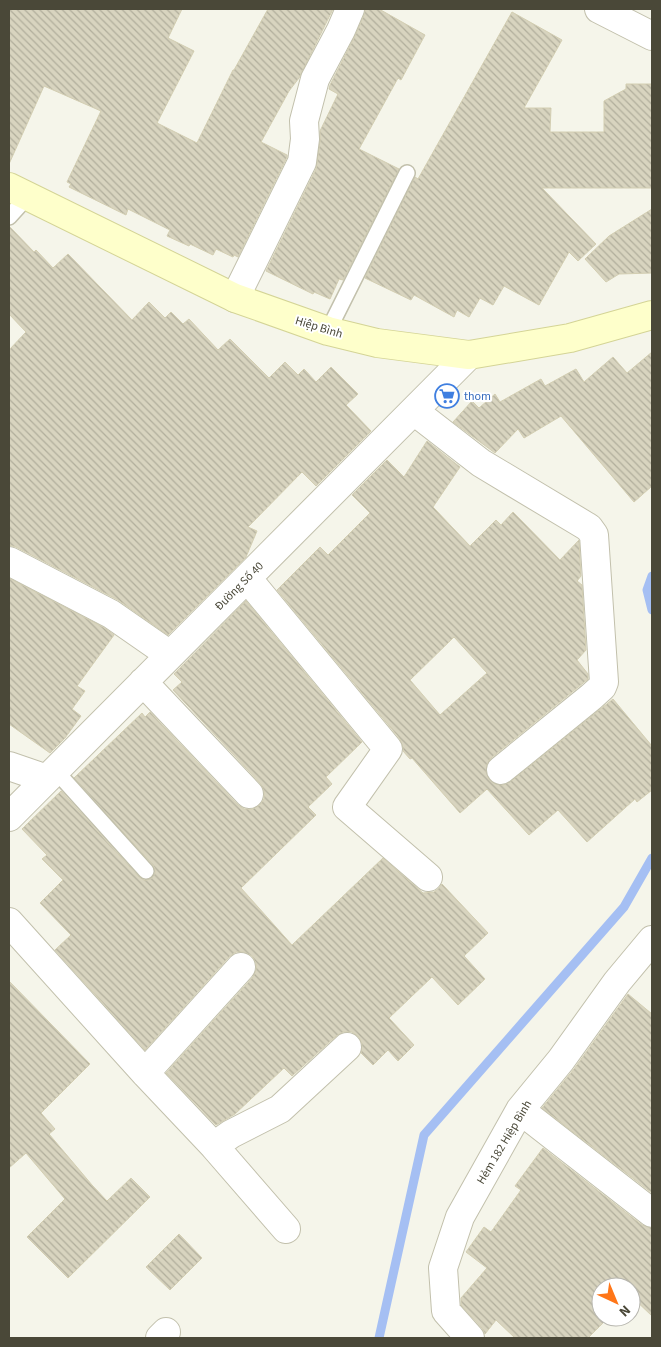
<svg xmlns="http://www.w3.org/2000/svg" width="661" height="1347" viewBox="0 0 661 1347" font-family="'Source Sans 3',sans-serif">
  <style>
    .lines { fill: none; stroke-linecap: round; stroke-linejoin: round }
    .stream { stroke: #a5bff3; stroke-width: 9 }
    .building { fill: url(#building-back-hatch); stroke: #d3ceb2; fill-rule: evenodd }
    .service-casing { stroke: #c2c0ac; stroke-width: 18 }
    .minor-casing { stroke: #c2c0ac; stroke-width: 30 }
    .secondary-casing { stroke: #d4d496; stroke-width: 30 }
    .service { stroke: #fff; stroke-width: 15 }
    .minor { stroke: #fff; stroke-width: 28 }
    .secondary { stroke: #feffcb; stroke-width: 28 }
    .labels { text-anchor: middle; stroke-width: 4; stroke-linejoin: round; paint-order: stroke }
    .street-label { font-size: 12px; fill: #4a4838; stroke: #fff }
    .shop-label { font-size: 12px; fill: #366cbe; stroke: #fff; text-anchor: start }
  </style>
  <defs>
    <pattern id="building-back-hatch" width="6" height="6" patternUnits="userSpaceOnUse" patternTransform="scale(1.25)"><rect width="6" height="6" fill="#d8d4bf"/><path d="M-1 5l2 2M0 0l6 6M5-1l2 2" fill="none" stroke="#b1ae9c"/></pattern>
  </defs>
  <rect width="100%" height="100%" fill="#f5f5ea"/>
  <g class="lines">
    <path class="stream" d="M652,576l-5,14 5,20
      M379,1338l45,-203 200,-228 28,-49"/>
  </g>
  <path class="building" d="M9,9h173l-14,29 26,13 -37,72 40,20 36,-73h1l34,-61h65l-34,69 -10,13 -28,51 26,13v2l-49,100 -4,-2 -1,2 -17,-8 -3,6 -23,-11 -1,2 -22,-10 3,-6 -42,-21 -2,6 -57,-28 2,-3 -4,-2 34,-71 -57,-25 -35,78z
    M365,9h14l46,26 -24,45 -3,-2 -39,71 40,20 -56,111 -4,-1 -9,20 -16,-7 -1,2 -47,-23 50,-102 4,-28v-10l18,-37 -9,-5 1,-4 25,-49 9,-21z
    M512,12l50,28 -38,68h27l-1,24h54v-31l22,-12v-5h26v104h-110l54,56 -18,17 -9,-9 -30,53 -35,-19 -11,19 -13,-7 -11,19 -12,-7 -3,7 -40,-22 -3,5 -46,-22 50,-101 3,2z
    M652,209v64l-33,1 -13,8 -21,-23 24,-23z
    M9,226l25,26 2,-2 17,18 15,-14 64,66 17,-18 16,16 6,-6 12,12 6,-5 29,31 12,-11 39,39 16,-16 13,13 6,-6 12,13 15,-15 27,27 -12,11 25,26 -55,55 -14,-14 -54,55 9,4 -11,26 -78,78 -50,-35 -102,-53 -7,-2v-195l17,-18 -17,-18z
    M652,352v134l-18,16 -73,-86 -37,22 -6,-9 -23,24 -42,-31 19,-21 7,7 16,-14 5,8 41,-23 4,7 31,-17 8,13 29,-25 14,16z
    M427,441l33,26 -27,40 37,39 26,-26 5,5 12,-13 47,48 19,-20 2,36 -4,5 5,4 4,65 -9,10 11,14v5l-97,79 -4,6 -1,8 3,7 6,5 8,1 7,-3 103,-83 39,47v44l-15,12 -2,-3 -48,43 -29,-32 -29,25 -42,-46 -27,24 -48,-55 -2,1 -7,-8v-3l-3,-9 -123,-149 43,-43 8,8 42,-42 -18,-18 35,-35 17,17zM454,637l33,36 -47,42 -30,-35z
    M9,578l94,49 11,8 -37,51 8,5 -13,18 9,7 -16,22 -15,15 -41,-29z
    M246,601l116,141 -36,35 6,7 -24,23 8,8 -75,73 51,57 91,-87 40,35 11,-1 5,-4 3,-4 46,49 -24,23 21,23 -27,26 -26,-28 -43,41 25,27 -16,16 -10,-11 -15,15 -12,-12 1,-9 -3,-7 -7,-5h-9l-7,4 -44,40 -8,-8 -49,46 -19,11 -50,-52 87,-96 3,-7v-7l-4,-7 -8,-4h-8l-7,5 -84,93 -90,-100 16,-15 -31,-32 23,-23 -21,-21 5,-4 -25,-26 39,-38 78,86 5,3h3l5,-2 3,-5v-4l-2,-4 -79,-87 68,-65 3,4 5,-5 88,93 6,4h8l8,-4 4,-6v-8l-4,-8 -87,-93 9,-8 -8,-8z
    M9,981l81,83 -49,49 14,16 -6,5 43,51 15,16 24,-23 19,19 -82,81 -41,-41 38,-38 -39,-46 -17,15z
    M628,994l24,20v179l-110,-85 32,-39z
    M543,1148l99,77 10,3v88l-21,-20v-9h-30v30h8l-21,21h-73l-19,-18 -11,14 -3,-6 -21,-23v-7l26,-30 -21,-16 18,-25 7,5 30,-42 -6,-4z
    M179,1234l23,24 -32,32 -24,-23z"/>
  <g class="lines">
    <g class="service-casing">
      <path id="service" d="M9,217l19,-21
        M328,331l79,-158
        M55,770l91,101"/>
    </g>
    <g class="minor-casing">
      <path id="minor" d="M599,9l53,27
        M235,298l67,-136 3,-23 -1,-18 11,-42 26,-49 9,-21
        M414,411l67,52 105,63 3,2 5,7 10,147 -2,5 -11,10 -90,73
        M9,561l102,53 59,41
        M247,578l141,171 -41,58 81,70
        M143,682l106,112
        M9,766l38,13
        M9,817l460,-462
        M9,922l136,151 69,73 72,83
        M145,1073l96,-106
        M520,1110l132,103
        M214,1146l17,-12 49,-25 67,-62
        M160,1338l6,-6
        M470,1338l-24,-27 -3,-43 17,-51 60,-107 41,-50 56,-78 35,-42"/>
    </g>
    <g class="secondary-casing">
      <path id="secondary" d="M9,187l226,111 93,33 49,12 92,12 101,-17 82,-23"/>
    </g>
    <use href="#service" class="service"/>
    <use href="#minor" class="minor"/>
    <use href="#secondary" class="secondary"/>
  </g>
  <defs>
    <g id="supermarket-ring" transform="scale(1.25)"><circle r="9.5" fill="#fff" stroke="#3f7fe0" stroke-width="1.5"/><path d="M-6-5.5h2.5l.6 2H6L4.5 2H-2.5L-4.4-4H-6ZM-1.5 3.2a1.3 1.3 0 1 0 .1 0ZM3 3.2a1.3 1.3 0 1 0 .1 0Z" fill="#3f7fe0"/></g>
  </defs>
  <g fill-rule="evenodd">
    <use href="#supermarket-ring" x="447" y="396"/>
  </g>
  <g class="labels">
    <g class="street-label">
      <text transform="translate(319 327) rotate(17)" y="4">Hiệp Bình</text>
      <text transform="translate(239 586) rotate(-45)" y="4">Đường Số 40</text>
      <text transform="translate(504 1142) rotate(-59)" y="4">Hẻm 182 Hiệp Bình</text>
    </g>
    <g class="shop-label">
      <text x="464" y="400">thom</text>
    </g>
  </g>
  <rect width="661" height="1347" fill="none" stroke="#4a4838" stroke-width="20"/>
  <g transform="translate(616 1302) rotate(136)"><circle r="24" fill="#ffffff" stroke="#b7b6af"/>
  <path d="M0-4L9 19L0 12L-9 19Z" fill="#ff7618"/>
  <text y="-8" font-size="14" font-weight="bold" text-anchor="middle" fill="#4a4838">N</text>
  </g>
</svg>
